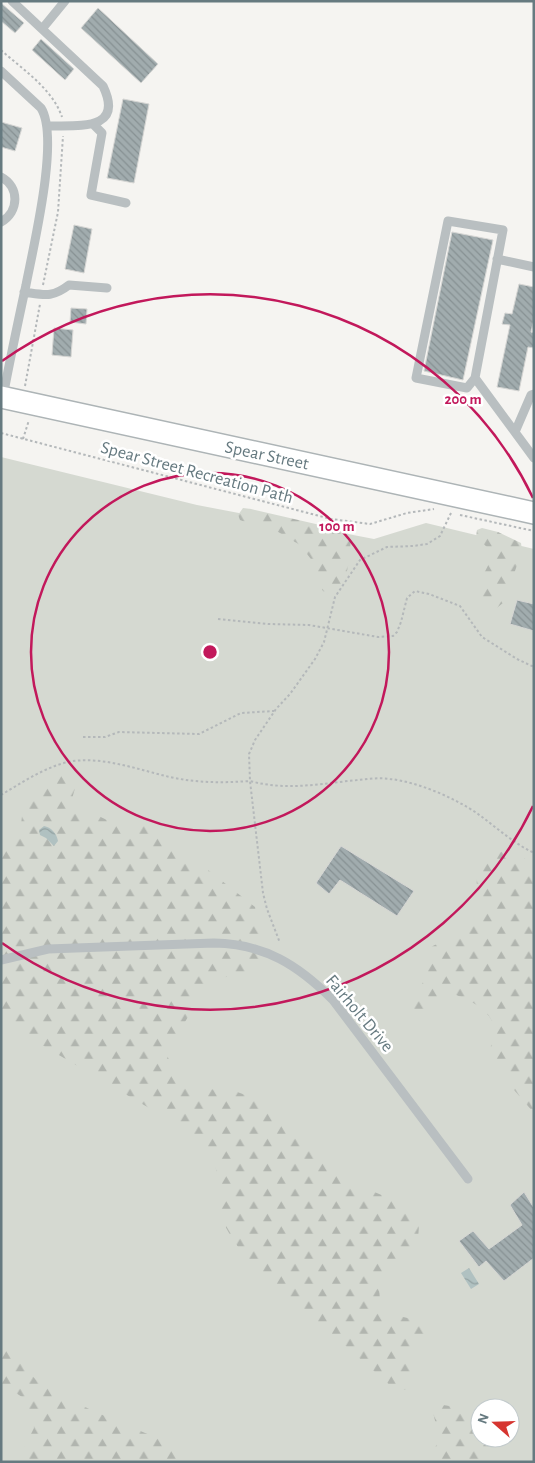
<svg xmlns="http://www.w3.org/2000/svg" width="535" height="1463" viewBox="0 0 535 1463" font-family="'Alegreya Sans',sans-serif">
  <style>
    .grass { fill: #d5d9d1; fill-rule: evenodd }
    .forest { fill: url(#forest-firs) }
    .water { fill: url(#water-waves) }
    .building { fill: url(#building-back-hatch); stroke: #d6d6d4 }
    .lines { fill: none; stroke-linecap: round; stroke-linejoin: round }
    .major-casing { stroke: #adb4b6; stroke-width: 24 }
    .path { stroke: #b4b8ba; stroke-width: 2; stroke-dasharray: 2.5 2.5; stroke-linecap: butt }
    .minor { stroke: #b9bfc1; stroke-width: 9 }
    .major { stroke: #fff; stroke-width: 21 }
    .ring { fill: none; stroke: #c2185b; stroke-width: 2.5 }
    .labels { text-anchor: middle; stroke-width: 5; stroke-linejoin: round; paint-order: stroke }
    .street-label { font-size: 18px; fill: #667a80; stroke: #fff }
    .centre { fill: #c2185b; stroke: #fff; stroke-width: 2.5 }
    .ring-label { font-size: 15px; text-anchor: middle; font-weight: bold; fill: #c2185b; stroke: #fff; stroke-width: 5; stroke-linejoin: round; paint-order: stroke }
  </style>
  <defs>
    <pattern id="forest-firs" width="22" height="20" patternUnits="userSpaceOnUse" patternTransform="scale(1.25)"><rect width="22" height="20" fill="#d5d9d1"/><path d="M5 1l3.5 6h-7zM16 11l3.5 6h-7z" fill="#b1b5af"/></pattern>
    <pattern id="water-waves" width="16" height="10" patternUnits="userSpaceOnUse" patternTransform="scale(1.25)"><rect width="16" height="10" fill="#b0c1c1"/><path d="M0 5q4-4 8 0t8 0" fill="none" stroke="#93a2a2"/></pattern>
    <pattern id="building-back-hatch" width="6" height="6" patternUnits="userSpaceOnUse" patternTransform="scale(1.25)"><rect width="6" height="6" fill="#a1acae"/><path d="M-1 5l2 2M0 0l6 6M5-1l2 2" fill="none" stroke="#879193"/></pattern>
  </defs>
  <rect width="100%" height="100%" fill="#f5f4f1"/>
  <path class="grass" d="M1,457l196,48 177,34 52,-16 108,26v913h-533zM480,1408h30v30h-30z"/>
  <path class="forest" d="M243,508l8,1 95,22 5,6c-2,21 -1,45 -19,58l-9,-4 -5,-9 -4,-19 -14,-18 -25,-15 -16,-3 -19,-7 -2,-5z
    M482,528l16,4 23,11 1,8 -13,37 -6,15 -9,7 -9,-6 -7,-11 2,-12 12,-23 -4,-10 -12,-11 1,-7z
    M68,773l11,3c-2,10 -7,17 -7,27l41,20 31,2 16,7 95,75 8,48 -13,17 -34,7 -11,10 -39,64 10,22 12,10 17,4 27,1 27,10 32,24 24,31 25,23 49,20 21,7 9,10c0,11 0,25 -4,35 -4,8 -12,11 -19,15 -19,12 -21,29 -10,48l30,7 12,7v8l-19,16 5,22 -2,13 -8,4 -11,-2 -148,-131c-10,-15 -22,-30 -26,-48 -1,-7 0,-16 0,-23 -1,-20 -10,-38 -24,-51l-194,-114v-170l17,-14 3,-12 3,-27 7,-11z
    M506,850l28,13v250l-40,-46 -4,-15 4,-27c-2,-4 -5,-10 -9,-13 -8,-9 -31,-20 -43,-20l-25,25 -9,-4 -2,-6c4,-9 11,-15 16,-23 6,-11 7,-24 8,-36 6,-5 10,-4 17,-5 9,-2 17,-8 23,-14 5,-6 12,-17 12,-25 1,-6 -4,-11 -5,-18 -3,-17 15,-31 29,-36z
    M1,1342l38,41 52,27 80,34 21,18h-175l17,-34 -3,-15 -9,-16 -21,-14z
    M443,1405c18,2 25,11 37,23v10h7l9,24h-70l11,-18 1,-12 -6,-23z"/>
  <path class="water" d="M44,826c7,1 13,8 14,15l-4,5 -8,-8 -6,-3 -1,-5z
    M469,1268l10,16 -8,5 -10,-16z"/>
  <path class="building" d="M1,3l23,20 -9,10 -14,-12z
    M98,8l60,56 -17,19 -60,-55z
    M41,39l33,30 -9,11 -33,-30z
    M123,99l26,5 -15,79 -27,-5z
    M1,122l21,6 -7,23 -14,-4z
    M74,225l18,4 -8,44 -19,-4z
    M452,232l41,8 -30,140 -39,-9z
    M519,284l15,3v32l-3,13 3,1v15l-6,-1 -9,44 -22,-4 13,-62 -8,-1 3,-11 7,1z
    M71,308l16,1 -1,15 -16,-2z
    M54,328l19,2 -2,27 -19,-2z
    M517,600l17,4v27l-24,-7z
    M341,846l73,45 -17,25 -57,-36 -11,14 -13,-11z
    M524,1192l10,16v50l-30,23 -18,-20 -7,6 -20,-26 14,-10 16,18 33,-24 -12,-20z"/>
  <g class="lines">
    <g class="major-casing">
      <path id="major" d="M1,397l533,116"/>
    </g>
    <path class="path" d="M1,50c22,20 51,38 61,67
      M43,285l15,-73 5,-76
      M25,386l15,-82
      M1,433l330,86 39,5 37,-11 27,-4
      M23,439l6,-19
      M451,513l-11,23 -13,8 -14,2 -26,1 -27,13 -25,37 -11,45 -9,17 -25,35 -14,15 -21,31 -6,14 1,27c33,9 64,4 98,0 14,-1 28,-4 42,-2 28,3 65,19 88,35 18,13 35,29 56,39
      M460,515l74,16
      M218,619l50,5 41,1 69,12 15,-1 4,-4 4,-10 6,-24 8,-7 14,3 31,12 22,31 35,22 17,8
      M83,737h22l14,-5 80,2 42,-21 33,-2
      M1,795c22,-13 47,-30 72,-34 33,-4 66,9 97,16 27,6 52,6 80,4l13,112 4,16 13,34"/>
    <path class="minor" d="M12,1l91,85c22,46 -26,39 -55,40
      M42,29l23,-28
      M1,71l40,37c19,30 -8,140 -15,177 -8,37 -16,74 -23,112
      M93,124l9,9 -11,62 35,8
      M1,177c19,10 18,35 0,45
      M497,259l37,8
      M24,292c21,3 28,6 45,-7l38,3
      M475,378l-8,10 -51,-10 32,-157 55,9 -28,148 59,80
      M515,432l16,-37 3,-1
      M1,960l47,-11 166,-6c51,1 84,22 119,57l135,179"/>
    <use href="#major" class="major"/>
  </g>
  <g class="ring">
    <circle cx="210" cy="652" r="179"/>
    <path d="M533 806A358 358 0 0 1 2 943M2 361A358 358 0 0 1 533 498"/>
  </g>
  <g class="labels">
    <g class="street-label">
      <text transform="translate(267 455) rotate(12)" y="6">Spear Street</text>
      <text transform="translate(197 472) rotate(15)" y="6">Spear Street Recreation Path</text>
      <text transform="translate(360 1013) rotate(50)" y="6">Fairholt Drive</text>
    </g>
  </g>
  <circle cx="210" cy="652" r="8" class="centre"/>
  <g class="ring-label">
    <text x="463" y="404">200 m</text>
    <text x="337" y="531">100 m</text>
  </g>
  <rect width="535" height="1463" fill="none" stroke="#667a80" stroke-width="5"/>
  <g transform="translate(495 1423) rotate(290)"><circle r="24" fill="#ffffff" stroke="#c2cacc"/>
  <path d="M0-4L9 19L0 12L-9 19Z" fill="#d63530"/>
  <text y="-8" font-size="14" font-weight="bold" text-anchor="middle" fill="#667a80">N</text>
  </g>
</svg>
